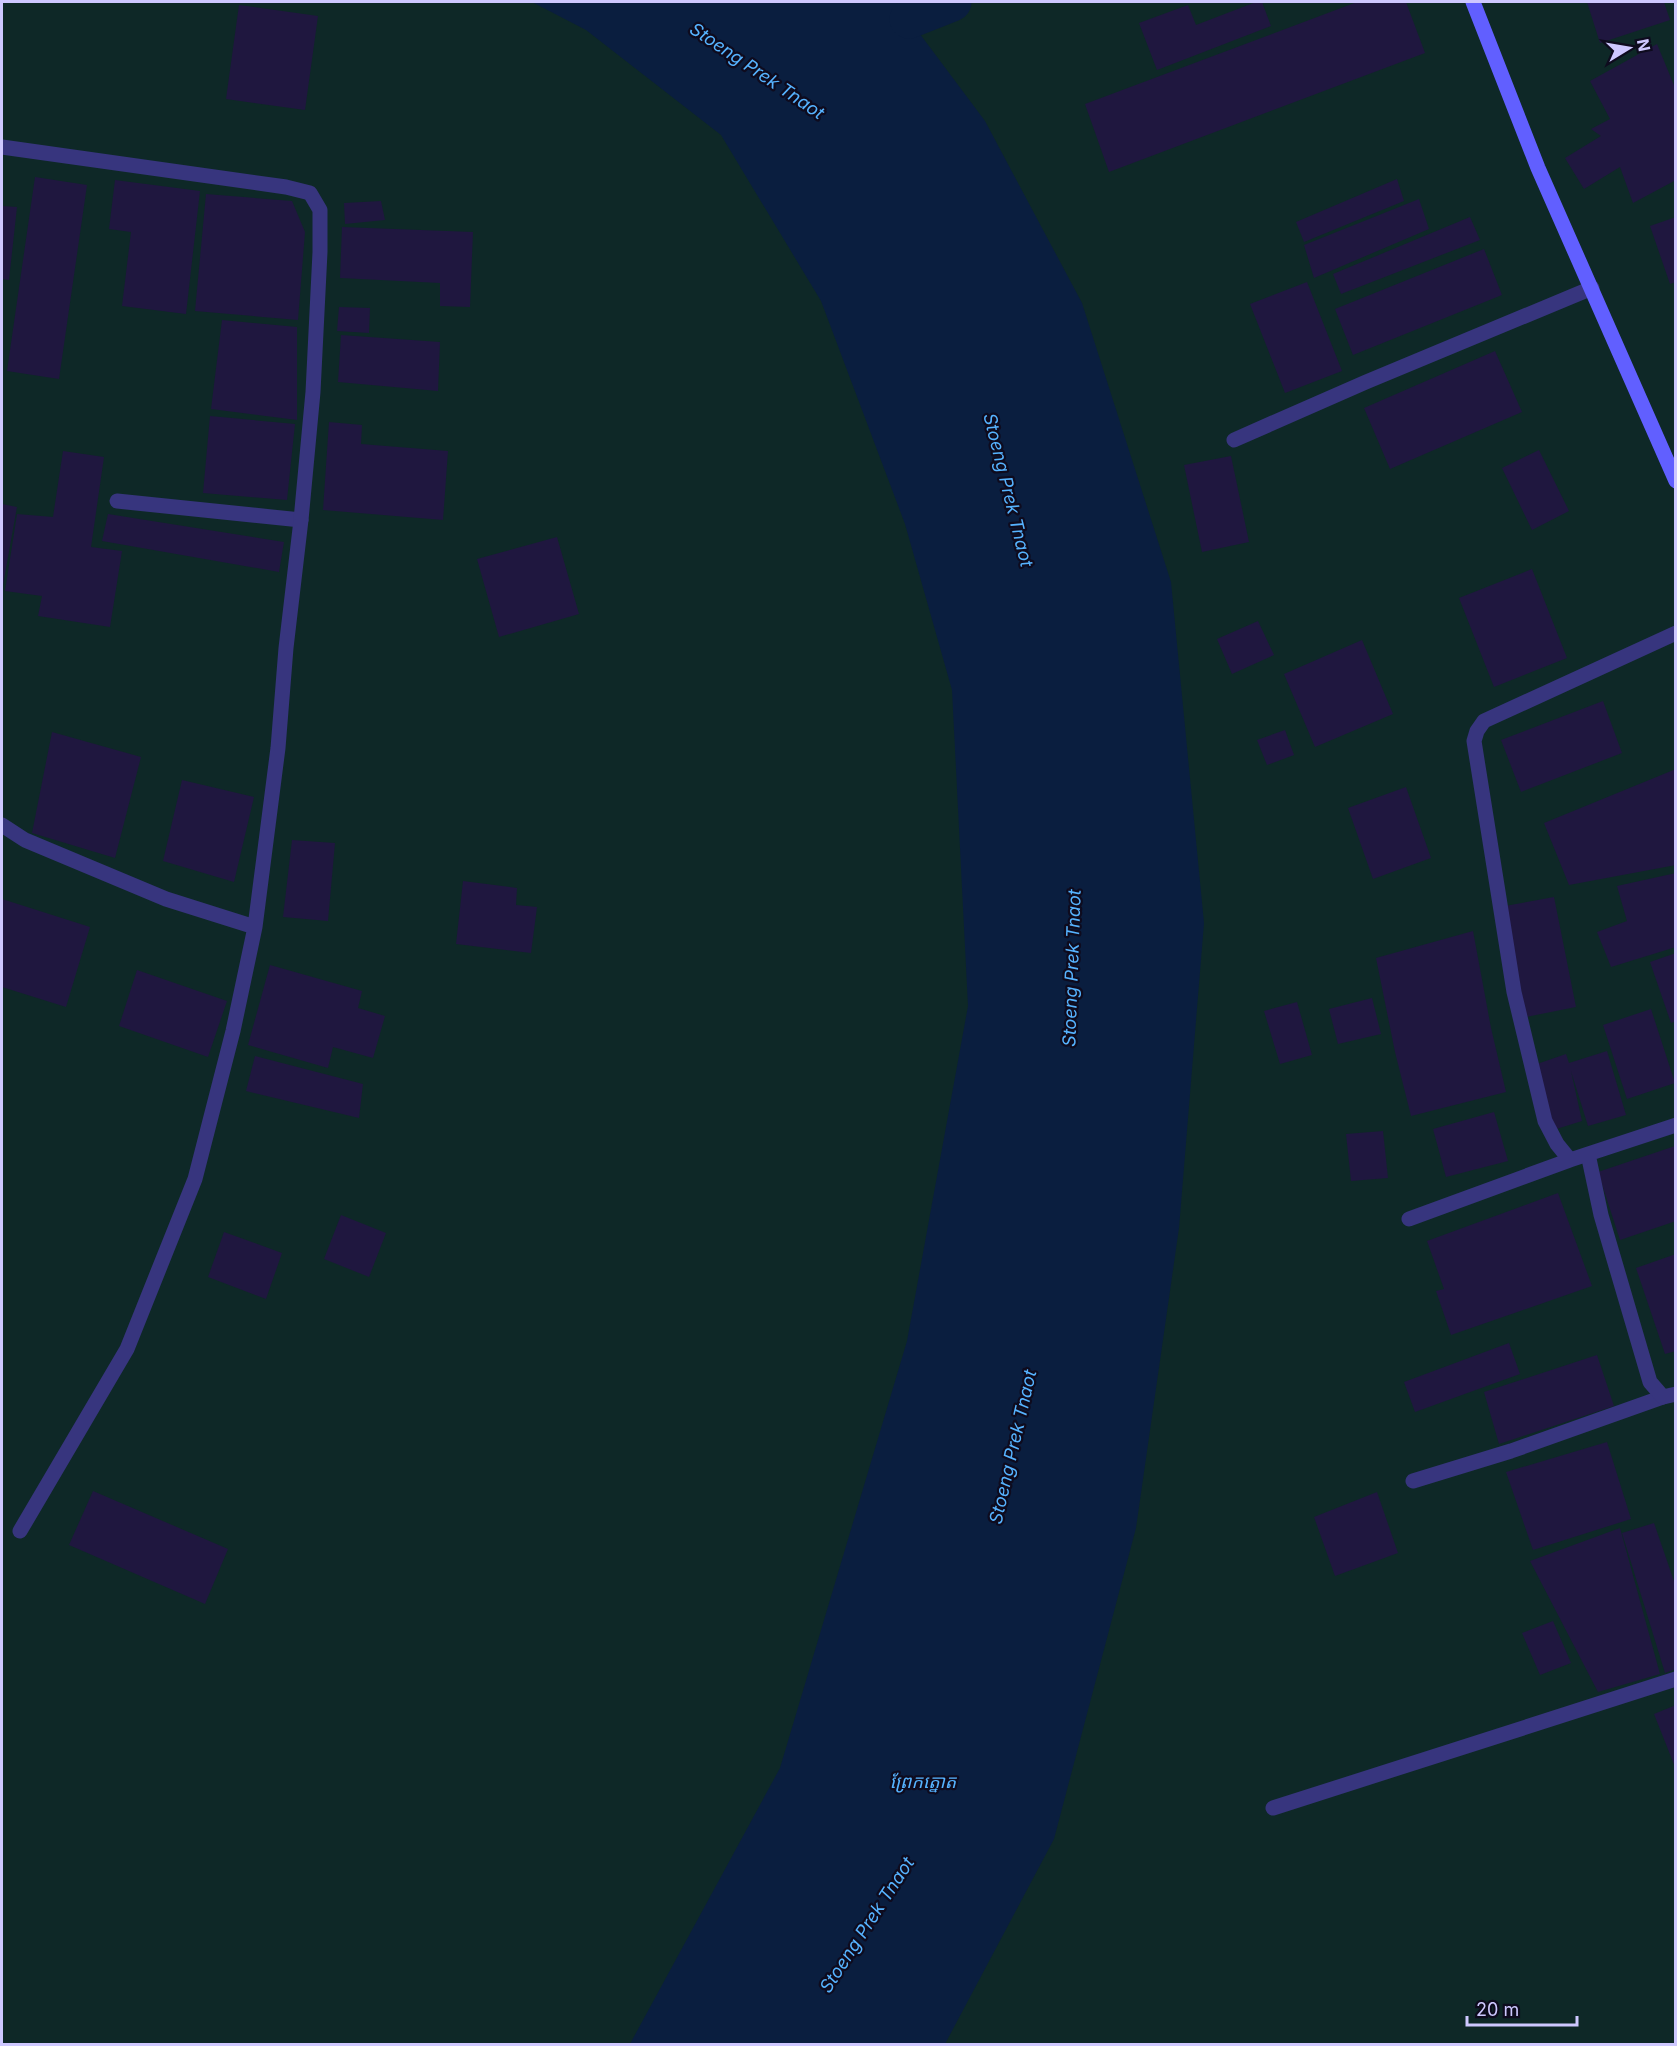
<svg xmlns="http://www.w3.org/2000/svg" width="1677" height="2046" viewBox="0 0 1677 2046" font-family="Inter,'Noto Sans Khmer',sans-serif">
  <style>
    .green { fill: #0e2827 }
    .water { fill: #0a1e3f }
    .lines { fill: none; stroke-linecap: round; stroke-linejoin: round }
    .canal { stroke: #0a1e3f; stroke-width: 39 }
    .building { fill: #1f173f }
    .lane { stroke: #37357e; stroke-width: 15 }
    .street { stroke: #37357e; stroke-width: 15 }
    .secondary { stroke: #615fff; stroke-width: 15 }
    .labels { text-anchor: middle; stroke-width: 4.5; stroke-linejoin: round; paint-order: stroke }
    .water-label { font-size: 18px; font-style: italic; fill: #56b3ff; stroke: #0e0b1e }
  </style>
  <rect width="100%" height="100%" fill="#0e0b1e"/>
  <path class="green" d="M2,2h1673v2042h-1673z"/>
  <path class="water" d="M532,2h364l89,119 97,182 89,279 33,341 -25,305 -43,300 -82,311 -109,205h-315l150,-276 127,-427 61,-335 -16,-316 -47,-166 -84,-223 -100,-166 -135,-105z"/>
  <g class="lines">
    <path class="canal" d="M909,19l43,-17"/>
  </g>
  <path class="building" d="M1256,2h6l9,24 -114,44 -18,-47 49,-18 8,20z
    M1357,2h49l19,51 -316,119 -24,-68z
    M1587,2h77l6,18 -70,23z
    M239,5l79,11 -13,94 -79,-11z
    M1657,44l19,46v90l-43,23 -13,-36 -36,22 -19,-31 36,-22 -10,-7 19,-10 -20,-38z
    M35,177l52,8 -28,194 -52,-8z
    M1397,179l7,22 -100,41 -8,-20z
    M115,180l85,11 -14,123 -64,-8 9,-74 -22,-3z
    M206,194l86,7 13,31 -7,88 -103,-9z
    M1419,199l10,30 -115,49 -10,-33z
    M381,201l4,19 -40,4 -1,-21z
    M2,206l15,1 -8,73 -7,-1z
    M1470,217l10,23 -139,54 -8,-20z
    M1676,217v65l-6,2 -20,-58z
    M342,227l131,5 -3,75 -30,-1v-23l-100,-5z
    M1484,249l18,46 -149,60 -18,-46z
    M1307,282l35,89 -57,22 -35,-89z
    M339,307l31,1 -1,25 -32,-2z
    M222,320l75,7v93l-86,-11z
    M341,335l99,7 -2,49 -100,-9z
    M1495,351l27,61 -132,57 -26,-61z
    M210,416l85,8 -8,76 -84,-7z
    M329,422l33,3 -1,19 87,7 -5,69 -120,-10z
    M1539,450l30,61 -37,19 -30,-62z
    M63,451l41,6 -13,90 31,4 -12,76 -72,-11 4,-20 -37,-5 12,-77 36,3z
    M1231,456l18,86 -47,10 -18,-87z
    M2,504l15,3 -14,78h-1z
    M108,514l176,28 -5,30 -177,-31z
    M557,537l22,77 -80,23 -22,-78z
    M1532,569l35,89 -73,29 -35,-89z
    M1258,621l16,34 -42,19 -15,-35z
    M1362,640l31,74 -78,33 -31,-73z
    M1603,701l19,52 -101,39 -20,-52z
    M1285,730l9,25 -27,10 -10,-25z
    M52,732l89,25 -26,101 -83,-25z
    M1676,769v96l-107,20 -25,-62z
    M182,780l72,17 -20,85 -71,-21z
    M1406,787l25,71 -58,21 -25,-71z
    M292,840l43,3 -7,78 -45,-4z
    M1676,873v74l-65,20 -14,-35 30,-11 -10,-35z
    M463,881l54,7 -1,17 21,2 -6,46 -75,-9z
    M1554,897l22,110 -50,10 -21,-111z
    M2,899l88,28 -24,80 -64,-20z
    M1473,931l18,97 15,64 -95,24 -16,-64 -19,-94z
    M1676,953v68l-5,2 -21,-61z
    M270,965l92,26 -4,17 27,8 -12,42 -40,-11 -5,21 -80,-23z
    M137,970l90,31 -19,56 -89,-31z
    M1372,998l9,36 -43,10 -9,-35z
    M1297,1002l15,53 -32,9 -16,-53z
    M1651,1009l24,74 -48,16 -24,-74z
    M1607,1051l19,64 -38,11 -17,-55 11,50 -32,10 -13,-67 29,-10 3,9z
    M255,1056l108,28 -4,34 -113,-27z
    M1494,1112l14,49 -62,16 -13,-48z
    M1383,1131l5,47 -37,3 -5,-47z
    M1675,1146l1,75 -56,19 -22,-68z
    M1558,1193l34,93 -141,49 -15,-44 8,-2 -17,-48z
    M341,1215l45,18 -17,44 -45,-18z
    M224,1232l58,21 -16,46 -58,-22z
    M1676,1254v97l-11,3 -29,-86z
    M1509,1343l11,31 -105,38 -11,-30z
    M1597,1355l17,51 -115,38 -15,-52z
    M1607,1442l24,77 -98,31 -27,-78z
    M93,1491l135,58 -23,55 -136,-59z
    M1377,1492l21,61 -63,23 -21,-59z
    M1654,1523l22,64v82l-11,4 -43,-140z
    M1620,1528l40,146 -62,18 -68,-131z
    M1553,1621l18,42 -31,12 -18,-42z
    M1676,1705v62h-1l-21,-53z"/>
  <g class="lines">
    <path class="lane" d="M117,501l184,19
      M1413,1481l98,-30 152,-54"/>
    <path class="street" d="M2,147l284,40 24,6 10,17v42l-7,140 -12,128 -15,128 -8,100 -23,179 -22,104 -38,148 -68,170 -107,182
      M1234,440l132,-58 226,-94
      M1676,633l-192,88 -7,10 -3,10 40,251 31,129 12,23 13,16 18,-6 13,61 49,167 13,15 13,-3
      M2,825l23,15 141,59 89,28
      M1588,1154l88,-29
      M1409,1219l161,-59
      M1273,1808l403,-129"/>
    <path class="secondary" d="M1473,2l65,166 138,313"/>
  </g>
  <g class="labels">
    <g class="water-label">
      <text transform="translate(757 71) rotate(34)" y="6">Stoeng Prek Tnaot</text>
      <text transform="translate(1008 490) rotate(76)" y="6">Stoeng Prek Tnaot</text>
      <text transform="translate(1072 968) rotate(-88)" y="6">Stoeng Prek Tnaot</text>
      <text transform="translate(1013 1447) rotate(-77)" y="6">Stoeng Prek Tnaot</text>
      <text x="923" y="1788">ព្រែកត្នោត</text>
      <text transform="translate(867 1925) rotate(-57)" y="6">Stoeng Prek Tnaot</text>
    </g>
  </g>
  <rect width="1677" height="2046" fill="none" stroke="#cec8ff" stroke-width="6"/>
  <g transform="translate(1629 48) rotate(79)" stroke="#0e0b1e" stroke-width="4.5" paint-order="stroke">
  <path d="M0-4.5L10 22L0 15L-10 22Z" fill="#cec8ff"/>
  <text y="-9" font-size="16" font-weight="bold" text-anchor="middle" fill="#cec8ff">N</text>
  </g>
  <path d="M1467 2016v9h110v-9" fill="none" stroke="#cec8ff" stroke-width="3"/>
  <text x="1476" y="2016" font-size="18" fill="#cec8ff" stroke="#0e0b1e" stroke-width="4.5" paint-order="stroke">20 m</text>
</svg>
